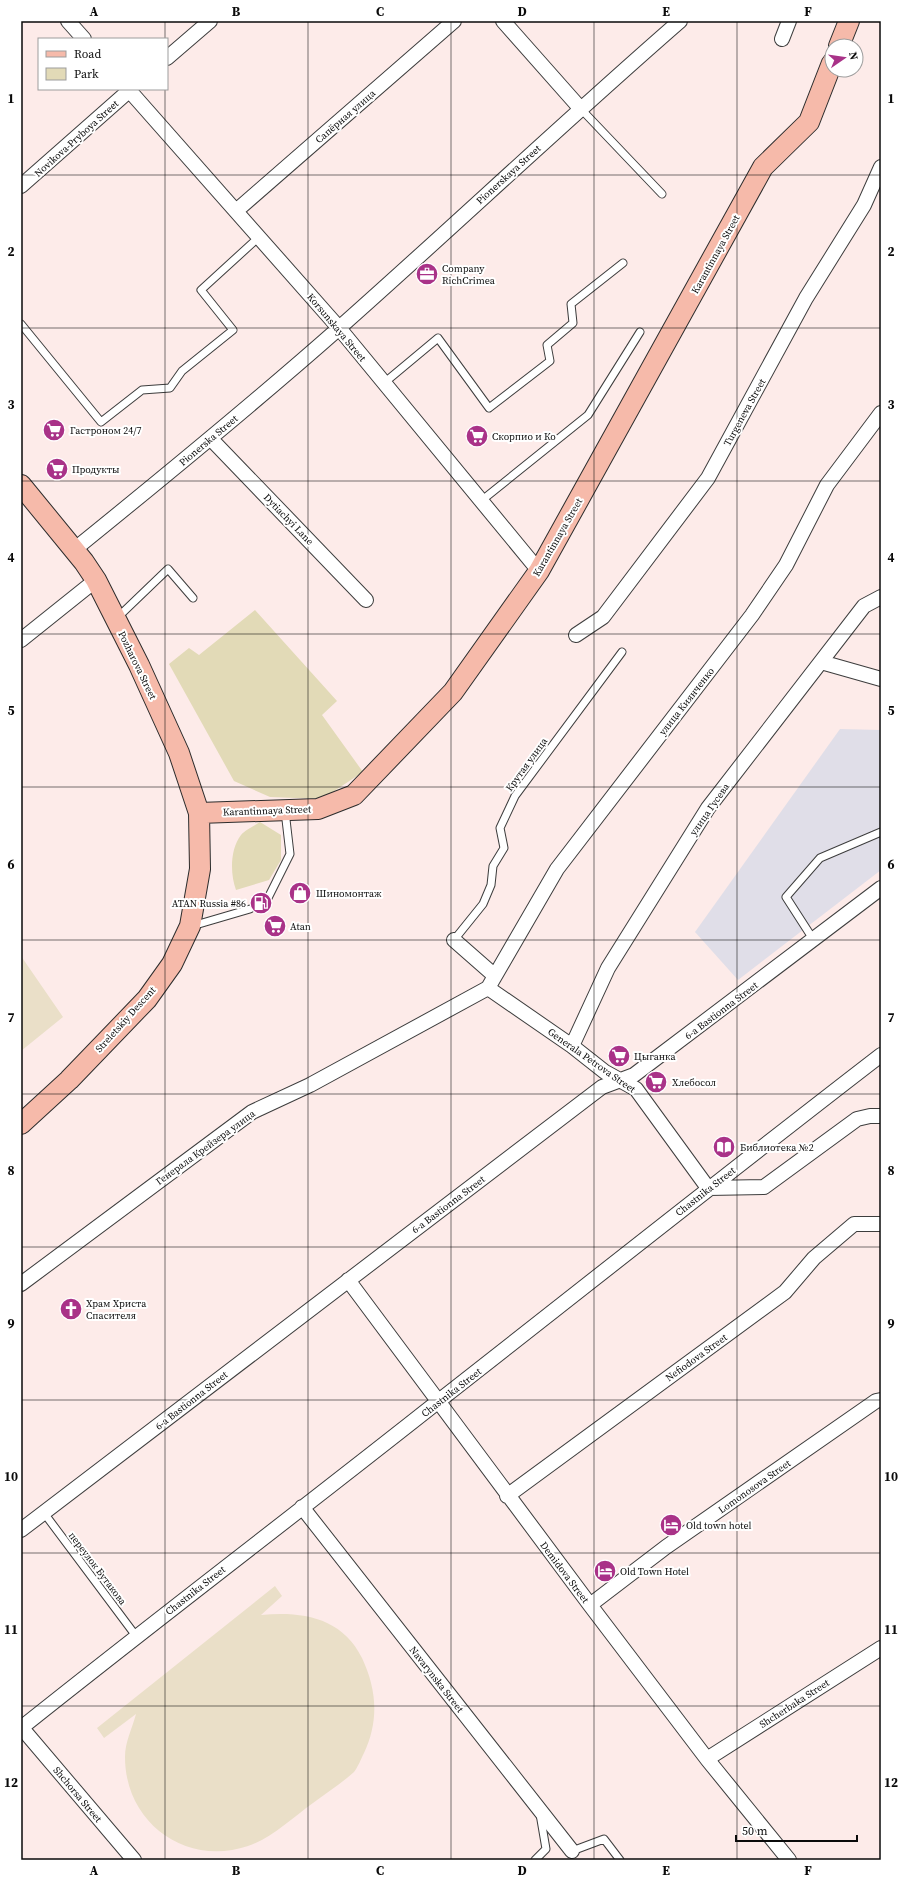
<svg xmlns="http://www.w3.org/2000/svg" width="902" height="1881" viewBox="0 0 902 1881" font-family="'Source Serif 4',serif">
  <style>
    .industrial { fill: #e0dee8 }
    .green { fill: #e2dab7 }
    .pitch { fill: #eadfc8 }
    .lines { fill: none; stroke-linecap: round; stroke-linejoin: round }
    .service-casing { stroke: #3d3d3d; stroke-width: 9 }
    .minor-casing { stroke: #3d3d3d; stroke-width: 16 }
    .secondary-casing { stroke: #2c2c2c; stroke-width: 22 }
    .service { stroke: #fff; stroke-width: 7 }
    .minor { stroke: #fff; stroke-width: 14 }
    .secondary { stroke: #f6baaa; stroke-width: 20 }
    .grid { fill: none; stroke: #0a0a0a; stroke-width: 1; stroke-opacity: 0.55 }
    .labels { text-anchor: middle; stroke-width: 4; stroke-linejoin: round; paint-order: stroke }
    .street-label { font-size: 10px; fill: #0a0a0a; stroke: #fff }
    .poi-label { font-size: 10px; fill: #0a0a0a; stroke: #fff; text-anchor: start }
    .neatline { fill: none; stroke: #0a0a0a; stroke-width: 1.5 }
    .grid-label { font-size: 13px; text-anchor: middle; font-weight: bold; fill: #0a0a0a }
  </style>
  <rect width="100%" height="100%" fill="#fdebe9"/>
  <path class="industrial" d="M840,729l41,1v140l-143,110 -43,-48z"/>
  <path class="green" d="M255,610l82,91 -15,14 41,57 -41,27 -52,-2 -36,-16 -65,-117 20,-16 10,7z
    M260,822l21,13v25l-12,20 -33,10c-6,-16 -6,-41 5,-55 4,-5 13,-9 19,-13z"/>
  <path class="pitch" d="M21,956l42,61 -42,34z
    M275,1586l7,10 -21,19c40,-4 81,2 101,43 15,32 17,63 2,95 -3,6 -6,14 -10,19 -12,11 -28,21 -41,31 -21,15 -41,35 -65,43 -62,21 -123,-23 -123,-89 0,-15 7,-28 11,-43l-32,24 -7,-10z"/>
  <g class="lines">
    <g class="service-casing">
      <path id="service" d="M580,108l82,86
        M21,324l80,98 41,-32 28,-2 12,-17 51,-41 -32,-40 58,-53
        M384,383l54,-45 51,70 61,-47 -3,-16 26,-22 -2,-19 52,-41
        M481,501l107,-86 52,-83
        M117,618l51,-49 25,29
        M268,898l22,-44 -5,-43
        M192,926l58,-17
        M813,939l-27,-42 34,-39 61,-26
        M454,940l29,-36 8,-19 2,-19 11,-18 -4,-20 15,-32 107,-144
        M44,1513l92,123
        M572,1851l32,-12 16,21
        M535,1860l11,-11 -6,-35"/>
    </g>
    <g class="minor-casing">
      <path id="minor" d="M68,21l16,18
        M503,21l77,87
        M782,39l7,-18
        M167,58l43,-37
        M128,89l211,239 200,243
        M21,186l110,-97
        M236,211l218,-190
        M211,439l155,161
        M75,549c89,-72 177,-144 263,-220 115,-102 226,-207 342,-308
        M576,635l27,-18 105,-139 98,-180 58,-93 17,-38
        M21,640l75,-60
        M821,662l60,17
        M454,940l41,36
        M488,988l69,-119 195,-254 34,-50 41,-80 54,-72
        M488,988l84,58 33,26 31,17 72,99 56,-1 93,-68 13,-3h11
        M572,1046l36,-78 100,-160 156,-202 17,-9
        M348,1280l242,325 117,154 82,101
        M21,1284l231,-172 58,-27 178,-97
        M507,1496l278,-204 29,-34 40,-34h27
        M302,1507l270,344
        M21,1530l581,-443 32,-12 247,-187
        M590,1605l76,-58 210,-146 5,-1
        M21,1727l113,133
        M21,1728c139,-111 280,-218 419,-328 147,-115 293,-231 441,-345
        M707,1759l174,-111"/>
    </g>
    <g class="secondary-casing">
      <path id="secondary" d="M839,46l10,-25
        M21,485l63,77 12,18 43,85 40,88 20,60 1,56 -10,57 -18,38 -25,35 -78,81 -48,44
        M199,813l119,-4 36,-14 99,-103 86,-121 224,-404 46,-45 23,-59"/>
    </g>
    <use href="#service" class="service"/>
    <use href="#minor" class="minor"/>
    <use href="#secondary" class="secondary"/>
  </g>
  <path class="grid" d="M165,21v18M308,21v1839M451,21v1839M594,21v1839M737,21v1839M165,89v1771M21,175h860M21,328h860M21,481h860M21,634h860M21,787h860M21,940h860M21,1094h860M21,1247h860M21,1400h860M21,1553h860M21,1706h860"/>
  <defs>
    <g id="office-disc" transform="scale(1.15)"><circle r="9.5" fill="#a93288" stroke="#fff"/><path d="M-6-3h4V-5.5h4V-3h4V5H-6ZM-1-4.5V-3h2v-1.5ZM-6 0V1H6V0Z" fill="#fff"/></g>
    <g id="supermarket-disc" transform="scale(1.15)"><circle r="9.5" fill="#a93288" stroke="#fff"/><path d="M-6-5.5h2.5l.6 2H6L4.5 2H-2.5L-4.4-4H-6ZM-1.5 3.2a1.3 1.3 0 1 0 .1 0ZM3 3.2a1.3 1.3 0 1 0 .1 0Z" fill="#fff"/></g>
    <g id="shop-disc" transform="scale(1.15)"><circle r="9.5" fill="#a93288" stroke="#fff"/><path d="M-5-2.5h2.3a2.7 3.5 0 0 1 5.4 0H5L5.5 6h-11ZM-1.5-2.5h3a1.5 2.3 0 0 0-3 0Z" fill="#fff"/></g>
    <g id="fuel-disc" transform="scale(1.15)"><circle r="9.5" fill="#a93288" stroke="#fff"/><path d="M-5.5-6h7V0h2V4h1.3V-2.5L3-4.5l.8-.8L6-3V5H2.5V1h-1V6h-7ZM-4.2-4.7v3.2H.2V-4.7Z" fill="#fff"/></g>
    <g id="library-disc" transform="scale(1.15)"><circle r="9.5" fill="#a93288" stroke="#fff"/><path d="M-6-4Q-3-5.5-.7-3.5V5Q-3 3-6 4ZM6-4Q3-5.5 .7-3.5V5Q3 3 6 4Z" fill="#fff"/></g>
    <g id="church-disc" transform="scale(1.15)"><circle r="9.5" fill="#a93288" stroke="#fff"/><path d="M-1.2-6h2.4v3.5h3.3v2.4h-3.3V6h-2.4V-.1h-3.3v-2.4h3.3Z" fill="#fff"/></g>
    <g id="hotel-disc" transform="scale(1.15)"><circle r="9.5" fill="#a93288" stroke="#fff"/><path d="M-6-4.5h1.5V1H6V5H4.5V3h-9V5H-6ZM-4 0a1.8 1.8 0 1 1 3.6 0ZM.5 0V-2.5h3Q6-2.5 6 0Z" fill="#fff"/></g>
  </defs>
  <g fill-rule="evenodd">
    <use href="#office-disc" x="427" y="274"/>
    <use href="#supermarket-disc" x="54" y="430"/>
    <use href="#supermarket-disc" x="477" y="436"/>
    <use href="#supermarket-disc" x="57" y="469"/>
    <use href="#shop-disc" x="300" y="893"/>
    <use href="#fuel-disc" x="261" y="903"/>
    <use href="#supermarket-disc" x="275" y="926"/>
    <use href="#supermarket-disc" x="619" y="1056"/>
    <use href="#supermarket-disc" x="656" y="1082"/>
    <use href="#library-disc" x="724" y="1147"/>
    <use href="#church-disc" x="71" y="1309"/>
    <use href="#hotel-disc" x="671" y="1525"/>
    <use href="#hotel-disc" x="605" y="1571"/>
  </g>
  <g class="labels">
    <g class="street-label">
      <text transform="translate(345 116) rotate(-41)" y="4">Сапёрная улица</text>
      <text transform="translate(76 138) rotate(-42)" y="4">Novikova-Pryboya Street</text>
      <text transform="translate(508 174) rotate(-42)" y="4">Pionerskaya Street</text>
      <text transform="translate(715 254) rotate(-61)" y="4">Karantinnaya Street</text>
      <text transform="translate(337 327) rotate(50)" y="4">Korsunskaya Street</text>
      <text transform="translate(744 412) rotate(-61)" y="4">Turgeneva Street</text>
      <text transform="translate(208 440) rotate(-40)" y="4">Pionerska Street</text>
      <text transform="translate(289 519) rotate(46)" y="4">Dytiachyi Lane</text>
      <text transform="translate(557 537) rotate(-60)" y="4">Karantinnaya Street</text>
      <text transform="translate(138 665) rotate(64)" y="4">Pozharova Street</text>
      <text transform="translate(686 701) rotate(-52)" y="4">улица Киянченко</text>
      <text transform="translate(526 764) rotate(-54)" y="4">Крутая улица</text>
      <text transform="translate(709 809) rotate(-55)" y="4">улица Гусева</text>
      <text transform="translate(267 810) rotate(-2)" y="4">Karantinnaya Street</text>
      <text transform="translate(721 1010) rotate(-37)" y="4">6-a Bastionna Street</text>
      <text transform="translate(125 1019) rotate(-48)" y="4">Streletskiy Descent</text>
      <text transform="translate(592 1060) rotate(35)" y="4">Generala Petrova Street</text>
      <text transform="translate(205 1147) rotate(-36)" y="4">Генерала Крейзера улица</text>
      <text transform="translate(705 1191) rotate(-38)" y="4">Chastnika Street</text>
      <text transform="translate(448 1204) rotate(-37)" y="4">6-a Bastionna Street</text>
      <text transform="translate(696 1357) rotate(-36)" y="4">Nefiodova Street</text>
      <text transform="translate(451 1392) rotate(-38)" y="4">Chastnika Street</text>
      <text transform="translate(191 1400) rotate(-38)" y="4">6-a Bastionna Street</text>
      <text transform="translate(754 1486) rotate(-35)" y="4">Lomonosova Street</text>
      <text transform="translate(98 1568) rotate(53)" y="4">переулок Бутакова</text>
      <text transform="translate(565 1572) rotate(53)" y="4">Demidova Street</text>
      <text transform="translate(195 1590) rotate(-38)" y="4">Chastnika Street</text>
      <text transform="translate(437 1679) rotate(52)" y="4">Navarynska Street</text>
      <text transform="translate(794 1703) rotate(-33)" y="4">Shcherbaka Street</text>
      <text transform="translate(78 1794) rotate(50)" y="4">Shchorsa Street</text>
    </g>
    <g class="poi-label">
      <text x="442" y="272">Company<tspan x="442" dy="12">RichCrimea</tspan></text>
      <text x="70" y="434">Гастроном 24/7</text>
      <text x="492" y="440">Скорпио и Ко</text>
      <text x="72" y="473">Продукты</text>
      <text x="316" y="897">Шиномонтаж</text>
      <text x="246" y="907" text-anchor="end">ATAN Russia #86</text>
      <text x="290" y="930">Atan</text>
      <text x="634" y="1060">Цыганка</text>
      <text x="672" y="1086">Хлебосол</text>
      <text x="740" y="1151">Библиотека №2</text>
      <text x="86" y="1307">Храм Христа<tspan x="86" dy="12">Спасителя</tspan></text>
      <text x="686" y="1529">Old town hotel</text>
      <text x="620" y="1575">Old Town Hotel</text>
    </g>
  </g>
  <rect width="902" height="1881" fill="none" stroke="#ffffff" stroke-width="44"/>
  <rect x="38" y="38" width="130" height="52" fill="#ffffff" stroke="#9d9d9d"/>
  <rect x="46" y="51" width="20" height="6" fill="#f6baaa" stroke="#9d9d9d"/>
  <text x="74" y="58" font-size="12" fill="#0a0a0a">Road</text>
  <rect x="46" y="68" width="20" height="12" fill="#e2dab7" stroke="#9d9d9d"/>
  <text x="74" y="78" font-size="12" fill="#0a0a0a">Park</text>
  <g transform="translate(844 58) rotate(77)"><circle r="19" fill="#ffffff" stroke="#9d9d9d"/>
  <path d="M0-3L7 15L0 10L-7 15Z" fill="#a93288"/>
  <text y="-6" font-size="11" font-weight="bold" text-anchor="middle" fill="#0a0a0a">N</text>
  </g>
  <path d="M736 1835v6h121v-6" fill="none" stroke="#0a0a0a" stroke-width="2"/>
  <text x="742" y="1835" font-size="12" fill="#0a0a0a" stroke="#ffffff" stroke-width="3" paint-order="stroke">50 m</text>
  <rect x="22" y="22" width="858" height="1837" class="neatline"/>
  <g class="grid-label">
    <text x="94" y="16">A</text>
    <text x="236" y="16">B</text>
    <text x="380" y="16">C</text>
    <text x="522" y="16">D</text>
    <text x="666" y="16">E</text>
    <text x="808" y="16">F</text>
    <text x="11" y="103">1</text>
    <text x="891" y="103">1</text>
    <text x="11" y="256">2</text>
    <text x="891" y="256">2</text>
    <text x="11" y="409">3</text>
    <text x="891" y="409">3</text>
    <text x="11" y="562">4</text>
    <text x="891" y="562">4</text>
    <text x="11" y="715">5</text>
    <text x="891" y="715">5</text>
    <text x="11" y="869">6</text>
    <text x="891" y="869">6</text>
    <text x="11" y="1022">7</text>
    <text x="891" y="1022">7</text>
    <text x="11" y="1175">8</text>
    <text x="891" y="1175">8</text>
    <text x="11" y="1328">9</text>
    <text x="891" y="1328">9</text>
    <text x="11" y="1481">10</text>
    <text x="891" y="1481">10</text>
    <text x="11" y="1634">11</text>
    <text x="891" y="1634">11</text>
    <text x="11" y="1787">12</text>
    <text x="891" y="1787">12</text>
    <text x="94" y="1875">A</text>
    <text x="236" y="1875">B</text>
    <text x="380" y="1875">C</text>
    <text x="522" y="1875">D</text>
    <text x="666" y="1875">E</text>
    <text x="808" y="1875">F</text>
  </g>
</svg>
